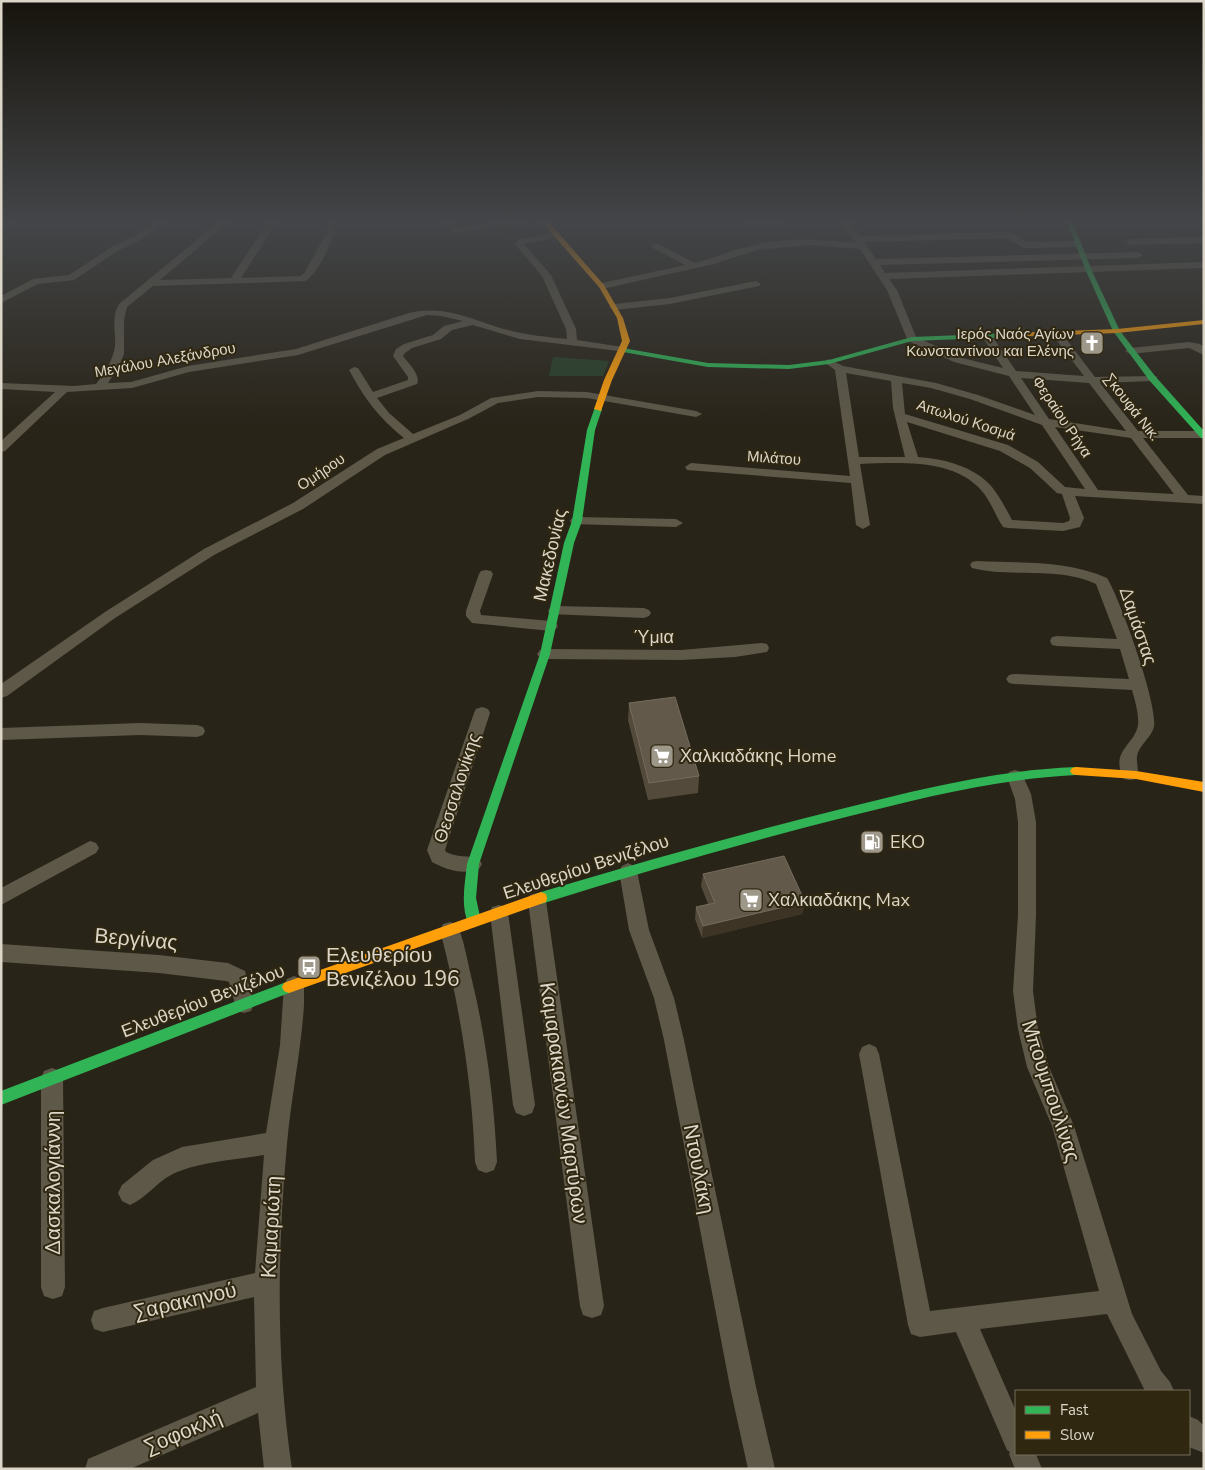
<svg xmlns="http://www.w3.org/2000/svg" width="1205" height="1470" viewBox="0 0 1205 1470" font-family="'Nunito Sans',sans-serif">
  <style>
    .green { fill: #284028 }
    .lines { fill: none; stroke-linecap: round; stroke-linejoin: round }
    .street { fill: #5d5848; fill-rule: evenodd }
    .fast { fill: #30b455; fill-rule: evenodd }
    .slow { fill: #ff9f0a; fill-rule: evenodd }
    .wall { fill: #544a3b }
    .shaded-wall { fill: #3d3426 }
    .building { fill: #63594a; stroke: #766c5e }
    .labels { text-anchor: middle; stroke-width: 4; stroke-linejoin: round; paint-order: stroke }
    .far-poi-label { font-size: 15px; fill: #dbd6c8; stroke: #302711; text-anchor: end }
    .far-street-label { font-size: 15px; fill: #dbd6c8; stroke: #302711 }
    .street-label { font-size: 18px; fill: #dbd6c8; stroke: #302711 }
    .poi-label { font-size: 18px; fill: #dbd6c8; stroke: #302711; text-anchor: start }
    .near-street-label { font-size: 21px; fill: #dbd6c8; stroke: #302711 }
    .near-poi-label { font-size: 21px; fill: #dbd6c8; stroke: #302711; text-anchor: start }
  </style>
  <rect width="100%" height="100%" fill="#292418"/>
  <path class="green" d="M553,357l56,4 -6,15h-54z"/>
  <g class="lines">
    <path class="street" d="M1,220h25l-25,6z
      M158,220h11l-32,22 -18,8 -45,30 -36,4 -37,19v-7l32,-17 36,-4 44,-29 18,-8z
      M221,220h10l-71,60 71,-2 38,-58h9l-37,58 60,-2 4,-4 22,-40 1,-12h8c-1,18 -16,50 -30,61l-153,5 -26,21 -3,13v34l-5,12 -11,17 23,-1 57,-16 108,-17 113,-36c37,-9 65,8 99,17 19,5 39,7 59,9l-1,-10 -24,-53 -27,-32 5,-5 37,-7 4,3 -1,2 -36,7 27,31 25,54 1,11 46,7 4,1 1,2 -1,2 -107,-13 -47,-14 -21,5 -11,9 -29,9 -7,5 -2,3c6,8 18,19 14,28l-40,14 12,15 24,21 47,-19 31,-17 47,-7 49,1 109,19 6,3 -6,3 -109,-19 -49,-1 -40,6 -30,16 -83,36 -82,54 -89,46 -99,63 -108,78 -6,2v-14l104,-72 99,-63 89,-46 84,-54 27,-11c-27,-22 -39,-39 -55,-68l5,-3 4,1 15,24 35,-12v-3l-15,-21 3,-7 8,-5 29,-9 11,-9 19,-5 -22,-5 -14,-1 -129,40 -109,17 -57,16 -65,4 -62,59 -4,1v-11l54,-49 -54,-3v-6l73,3 22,-2c9,-11 17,-24 19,-38 1,-16 -4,-28 4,-42z
      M445,220h9l3,7 52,-7h28l-81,13 -6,-2z
      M749,220h34l-4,3 -27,2 -3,-1z
      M839,220h9l12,16 147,-4 9,2 10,8 52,-1 4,3 -4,3 -54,1 -17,-10 -143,4 12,17 262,-7 5,3 -5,3 -258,7 5,8 319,-11v6l-315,11 8,11 19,47 46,21 41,10 -22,-33 5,-3 4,1 26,38 68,5 -33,-43 5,-3 4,1 35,46 61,-1 1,2 -5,3 -52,2 38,48h66l-1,7h-60l45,57 16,1v8l-129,-8 9,22 -4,9 -17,4 -55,-3 -5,-1c-8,-12 -12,-26 -22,-37 -29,-32 -82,-27 -121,-26l10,61 -7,4 -7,-4 -5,-42 -164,-13 -2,-3 6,-4 159,13 -15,-106 -11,-8 5,-3 14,7 93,17 42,12 57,20 -26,-39 -55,-14 -46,-21 -21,-51 -27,-41 -50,-4 -53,5 -43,14 -112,25 -5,-3 5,-3 83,-18 -32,-17 -2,-2 5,-3 39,20c20,-5 39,-14 60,-18 33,-8 67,-5 101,-2zM846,373l45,8 2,27 12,49h-46zM1021,378l68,5 37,48 -77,-12zM902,383l29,5 39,11 72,26 43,64 -20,-2 -27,-25 -30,-17 -103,-31zM907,422l93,29 30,17 27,25 5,1 8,24 -1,3 -6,2 -51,-3c-6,-11 -12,-23 -20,-33 -18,-21 -48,-28 -74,-30zM1055,427l76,11 43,56 -76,-4z
      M1204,237v6l-74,2 -4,-3 4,-3z
      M756,281l5,3 -2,2 -89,18 -56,6 -5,-3 5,-3 56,-6z
      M1189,342l11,2 4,3v8l-15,-7 -59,6 -5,-3 5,-3z
      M577,517l99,2 7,4 -7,4 -104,-3 -2,-3 2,-3z
      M977,561c42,2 91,-1 130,17 13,21 51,126 47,149 -3,11 -15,18 -17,29 -1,8 3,15 -1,23l-6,1 -6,-1c-15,-28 11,-34 14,-54 1,-11 -3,-24 -6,-35l-118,-6 -5,-1 -3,-4 3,-4 5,-1 115,5 -9,-30 -63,-3 -5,-1 -2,-4 2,-4 5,-1 60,3 -21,-55c-37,-18 -86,-6 -124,-16l-2,-3 2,-3z
      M486,570l5,1 2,3 -13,37 1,4 70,6 5,2 2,3 -2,3 -5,2 -79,-8 -6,-7v-5l13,-37 2,-3z
      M555,606l89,2 5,2 2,3 -2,3 -5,2 -94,-4 -2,-3 2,-3z
      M762,643l5,1 2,4 -2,4 -32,5 -54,3 -136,-1 -5,-1 -3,-4 3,-4 5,-1 136,1z
      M482,707l6,2 2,4 -45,137 1,2c11,6 22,3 33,7l3,5 -3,5c-17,6 -32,1 -47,-7l-5,-12 47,-137 2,-4z
      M140,723l57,2 6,2 2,4 -2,4 -6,2 -57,-2 -139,5v-12z
      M1015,770l6,2 10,22 5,28v93l-3,76 5,38 11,38 25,59 58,188 29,57 9,11 4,9h-29l-38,-77 -127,15 36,82v43h20l6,15h-27l-6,-15 1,-2 -3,-2 -51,-118 -36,5 -9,-3 -3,-9 -49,-271 3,-7 7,-3 7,3 3,7 51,257 169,-20 -47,-165 -25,-59 -9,-38 -5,-38 5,-76v-93l-3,-23 -8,-22 2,-5z
      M90,841l6,2 3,5 -3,5 -95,52v-17z
      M628,863l6,3 3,5 12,59 25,68 10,42 72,347 19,82h-27l-18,-82 -66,-347 -10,-42 -25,-68 -10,-59 3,-5z
      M537,893l7,2 2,6 58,405 -3,9 -9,3 -9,-3 -3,-9 -52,-405 2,-6z
      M499,905l7,2 2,6 27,192 -3,8 -8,3 -8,-3 -3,-8 -23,-192 2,-6z
      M450,922l7,2c7,16 10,35 14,52 15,61 23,123 26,186l-3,8 -8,3 -8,-3 -3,-8c-3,-79 -15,-155 -35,-232l3,-6z
      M1,944l158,11 69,8 17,8 9,33 -3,7 -7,2 -7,-2 -8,-29 -3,-1 -67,-8 -158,-11z
      M294,976l7,3 3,6v20c-3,47 -13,93 -17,139 -10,109 -11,217 5,325h-28l-6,-56 -128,56h-45l3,-10 168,-72 -2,-90 -151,35 -9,-3 -3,-9 3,-9 9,-3 152,-35 9,-118c-28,5 -68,7 -93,20 -15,8 -25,23 -41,30l-8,-4 -4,-8 4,-8 31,-25 29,-13 84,-14 14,-88 4,-60 3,-6z
      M52,1068l8,3 3,7 2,209 -3,9 -9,3 -9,-3 -3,-9v-209l3,-7z
      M1189,1416l9,4 6,6v27l-15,-6z"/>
    <path class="fast" d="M1066,220h6l20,51 28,60 35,45 49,55v7h-3l-52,-58 -36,-49 -27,-60z
      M1012,333h3v4l-103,4 -83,23 -40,5 -81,-2 -85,-15 -4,-2 4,-2 85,15 81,2 40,-5 83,-23z
      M595,407l7,2 -7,21 -13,91 -8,22 -24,111 -71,210 -3,34 5,23 -2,4 -5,2 -5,-2c-9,-19 -4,-41 -2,-61l73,-210 24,-111 8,-22 15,-91z
      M1076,767l4,1 2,3 -2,3 -4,1c-79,4 -154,23 -230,42 -103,26 -204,55 -305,87l-5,-2 -1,-4 1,-4 5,-2c100,-30 202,-59 304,-84 76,-19 152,-38 231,-41z
      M289,981l5,2 2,4 -2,4 -293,114v-14z"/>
    <path class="slow" d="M540,220h7l57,65 19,33 7,23 -18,39 -11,31 -7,-2 10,-29 18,-39 -5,-23 -18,-31z
      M1204,320v4l-87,9 -105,4 -4,-2 4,-2 105,-4z
      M1076,767l60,4 68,11v10l-68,-13 -60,-4 -4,-1 -2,-3 2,-3z
      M541,892l5,2 1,4 -1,4 -257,91 -5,-2 -2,-4 2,-4 5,-2z"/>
  </g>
  <path class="wall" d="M629,703l70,73 -1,17 -50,7 -20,-80z
    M703,874l102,28 -3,12 -100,24 -7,-19 1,-12 12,-3 -7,-18z"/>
  <path class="shaded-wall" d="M805,902l-3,12 -100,24 1,-12z"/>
  <path class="building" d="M675,697l24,79 -50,7 -20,-80z
    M784,856l21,46 -102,24 -7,-19 19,-4 -12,-29z"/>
  <linearGradient id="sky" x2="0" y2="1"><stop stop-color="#17140d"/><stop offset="0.52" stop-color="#434548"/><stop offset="1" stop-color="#434548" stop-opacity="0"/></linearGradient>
  <rect width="1205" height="426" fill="url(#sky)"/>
  <defs>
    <g id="church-square" transform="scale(1.25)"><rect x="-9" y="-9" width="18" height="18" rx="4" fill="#9d988a" stroke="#302711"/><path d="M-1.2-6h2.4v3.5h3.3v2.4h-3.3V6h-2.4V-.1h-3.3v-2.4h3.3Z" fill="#fff"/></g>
    <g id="supermarket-square" transform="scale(1.25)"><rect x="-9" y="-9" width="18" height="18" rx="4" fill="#9d988a" stroke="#302711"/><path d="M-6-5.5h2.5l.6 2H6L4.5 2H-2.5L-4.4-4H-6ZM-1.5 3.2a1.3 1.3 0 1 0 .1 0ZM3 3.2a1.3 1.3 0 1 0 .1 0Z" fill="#fff"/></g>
    <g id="fuel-square" transform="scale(1.25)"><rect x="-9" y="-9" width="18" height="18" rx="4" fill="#9d988a" stroke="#302711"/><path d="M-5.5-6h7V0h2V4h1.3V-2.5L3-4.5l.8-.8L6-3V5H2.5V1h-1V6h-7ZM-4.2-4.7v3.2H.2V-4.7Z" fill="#fff"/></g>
    <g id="bus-square" transform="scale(1.25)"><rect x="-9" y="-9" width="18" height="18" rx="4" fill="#9d988a" stroke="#302711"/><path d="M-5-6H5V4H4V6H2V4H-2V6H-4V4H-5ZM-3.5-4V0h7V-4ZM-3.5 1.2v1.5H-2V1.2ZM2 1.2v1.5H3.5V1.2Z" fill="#fff"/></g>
  </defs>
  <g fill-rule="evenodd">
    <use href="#church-square" x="1092" y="343"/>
    <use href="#supermarket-square" x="662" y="756"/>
    <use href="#fuel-square" x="872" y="842"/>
    <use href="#supermarket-square" x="751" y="900"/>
    <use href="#bus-square" x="309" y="967"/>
  </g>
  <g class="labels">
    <g class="far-poi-label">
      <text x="1074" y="339">Ιερός Ναός Αγίων<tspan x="1074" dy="17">Κωνσταντίνου και Ελένης</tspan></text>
    </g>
    <g class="far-street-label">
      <text transform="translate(165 360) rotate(-10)" y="5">Μεγάλου Αλεξάνδρου</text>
      <text transform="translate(1132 407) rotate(52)" y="5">Σκουφά Νικ.</text>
      <text transform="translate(1062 417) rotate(56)" y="5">Φεραίου Ρήγα</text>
      <text transform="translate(966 420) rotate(18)" y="5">Αιτωλού Κοσμά</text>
      <text transform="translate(774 458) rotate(4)" y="5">Μιλάτου</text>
      <text transform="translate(321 472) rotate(-34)" y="5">Ομήρου</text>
    </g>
    <g class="street-label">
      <text transform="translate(550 555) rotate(-77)" y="6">Μακεδονίας</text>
      <text transform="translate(1138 626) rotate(71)" y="6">Δαμάστας</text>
      <text x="654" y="643">Ύμια</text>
      <text transform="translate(457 788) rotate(-72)" y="6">Θεσσαλονίκης</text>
      <text transform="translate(586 867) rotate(-18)" y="6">Ελευθερίου Βενιζέλου</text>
      <text transform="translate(203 1001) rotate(-21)" y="6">Ελευθερίου Βενιζέλου</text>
    </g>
    <g class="poi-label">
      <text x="680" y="762">Χαλκιαδάκης Home</text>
      <text x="890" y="848">EKO</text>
      <text x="768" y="906">Χαλκιαδάκης Max</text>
    </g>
    <g class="near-street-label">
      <text transform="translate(136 939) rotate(5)" y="7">Βεργίνας</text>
      <text transform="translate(1051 1091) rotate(72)" y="7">Μπουμπουλίνας</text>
      <text transform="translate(564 1103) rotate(82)" y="7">Καμαρακιανών Μαρτύρων</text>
      <text transform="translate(699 1169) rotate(79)" y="7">Ντουλάκη</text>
      <text transform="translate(53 1183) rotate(-90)" y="7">Δασκαλογιάννη</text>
      <text transform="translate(271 1227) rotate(-87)" y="7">Καμαριώτη</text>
      <text transform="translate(185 1301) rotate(-13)" y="7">Σαρακηνού</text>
      <text transform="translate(183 1432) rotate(-23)" y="7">Σοφοκλή</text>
    </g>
    <g class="near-poi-label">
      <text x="326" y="962">Ελευθερίου<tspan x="326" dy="24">Βενιζέλου 196</tspan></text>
    </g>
  </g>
  <rect width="1205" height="1470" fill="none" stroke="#dbd6c8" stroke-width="5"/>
  <rect x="1015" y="1390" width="175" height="65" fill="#302711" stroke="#746d5a"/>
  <rect x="1025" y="1406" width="25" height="8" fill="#30b455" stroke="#746d5a"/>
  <text x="1060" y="1415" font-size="15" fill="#dbd6c8">Fast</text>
  <rect x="1025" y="1431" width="25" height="8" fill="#ff9f0a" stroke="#746d5a"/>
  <text x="1060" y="1440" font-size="15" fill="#dbd6c8">Slow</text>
</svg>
